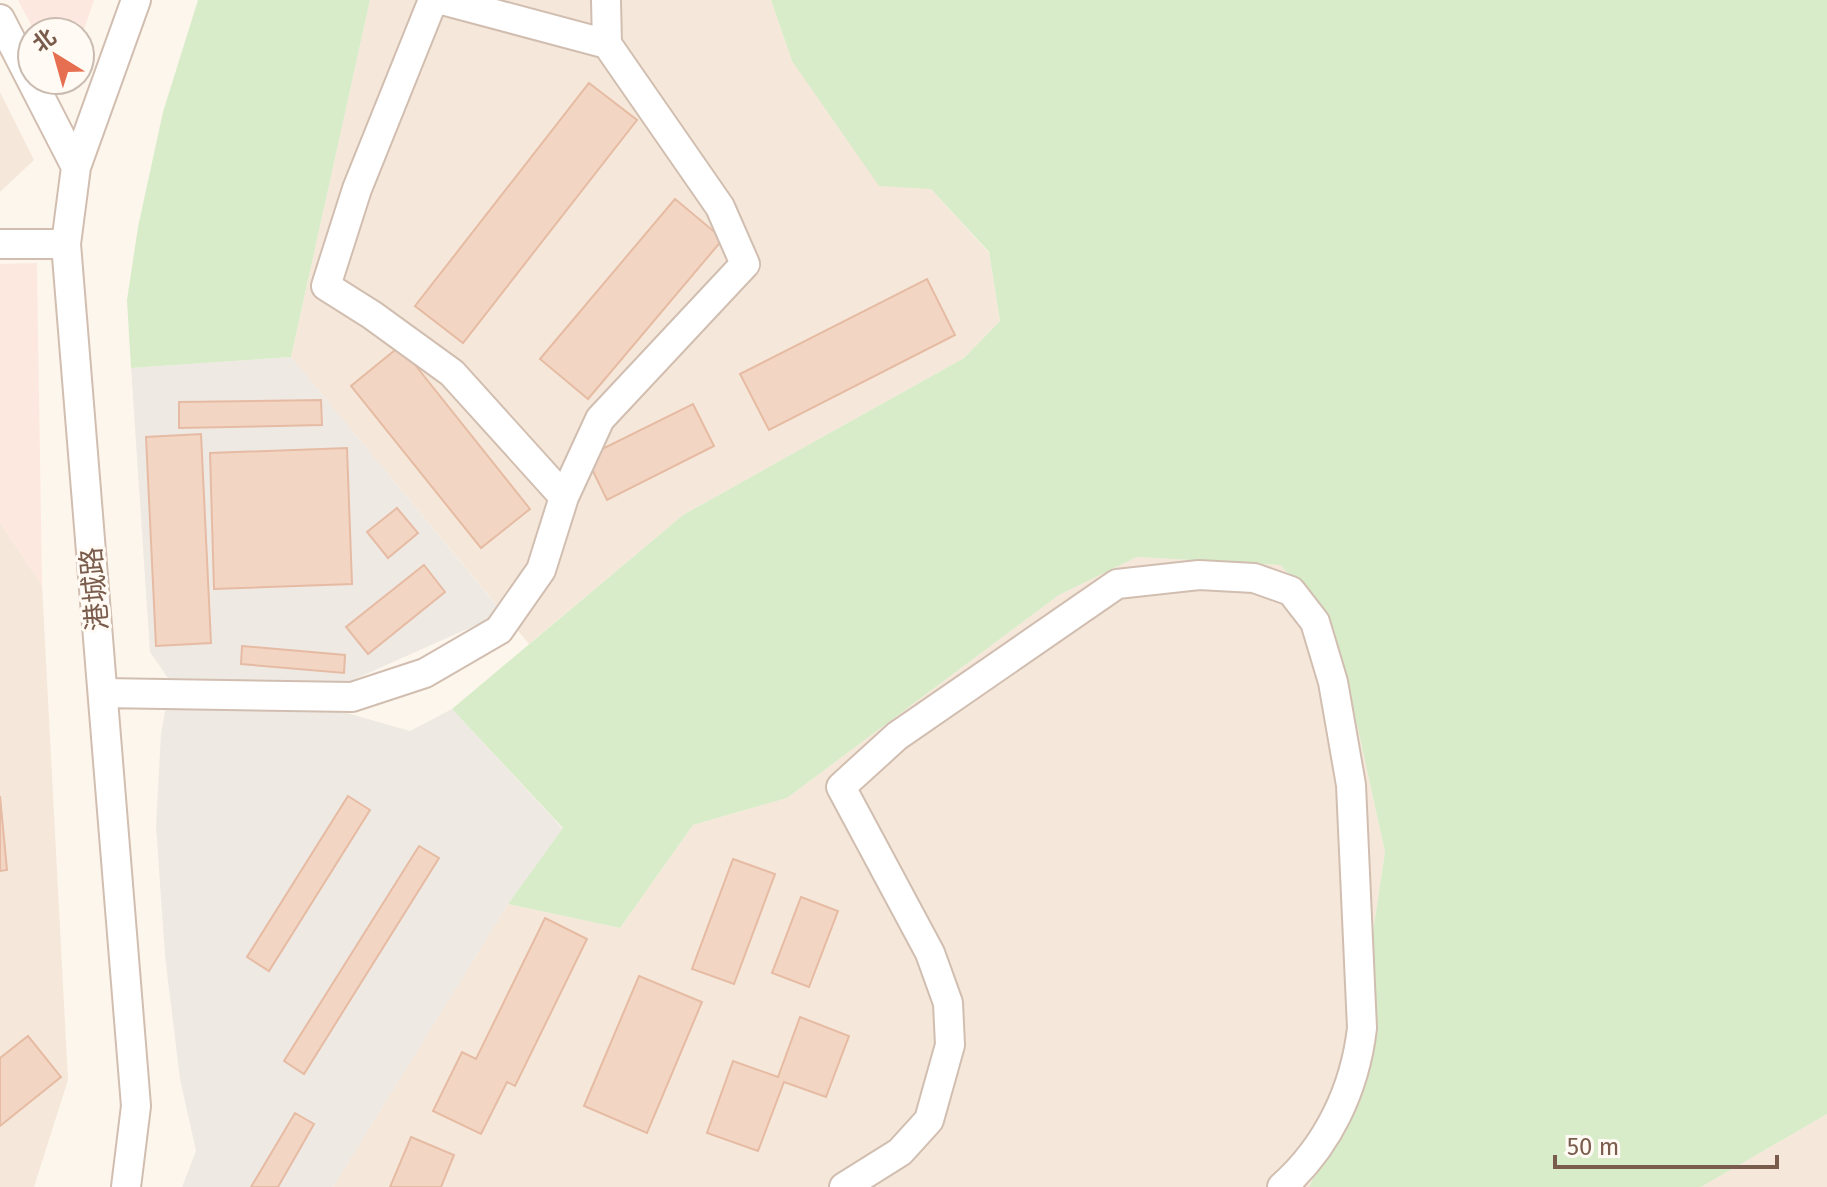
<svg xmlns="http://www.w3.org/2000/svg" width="1827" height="1187" viewBox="0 0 1827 1187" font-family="'Fira Sans','Noto Sans SC',sans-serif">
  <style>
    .residential { fill: #f5e8da }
    .commercial { fill: #fde8e0 }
    .industrial { fill: #efe9e4 }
    .green { fill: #d8ecc9 }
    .building { fill: #f3d5c3; stroke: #e6bba3; stroke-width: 2 }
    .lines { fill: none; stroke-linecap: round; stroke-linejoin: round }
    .minor-casing { stroke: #d1beb0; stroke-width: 32 }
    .minor { stroke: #fff; stroke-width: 28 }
    .labels { text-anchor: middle; stroke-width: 6; stroke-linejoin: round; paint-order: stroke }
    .street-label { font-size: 28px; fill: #7a5c4d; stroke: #fffaf3 }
  </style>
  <rect width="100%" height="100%" fill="#fdf6ec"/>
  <path class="residential" d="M370,0h401l21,61 139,128 58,64 11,68 -36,37 -281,157 -154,129 -238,-287z
    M0,92l34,68 -34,32z
    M0,523l42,62 26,495 -34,107h-34z
    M1137,557l143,8 43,43 35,121 27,123 -38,252 -38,83h-976l175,-283 112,24 73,-103 94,-27 272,-203z
    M1827,1114v73h-126z"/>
  <path class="commercial" d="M18,0h76l-14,41v-9h-45z
    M37,263l5,322 -42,-62v-259z"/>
  <path class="industrial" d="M291,357l212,256 -157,70 -178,-5 -18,-26 -19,-284z
    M166,706l174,5 70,20 42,-22 111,120 -55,75 -175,283h-151l14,-36 -16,-72 -15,-123 -9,-130 5,-93z"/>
  <path class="green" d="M198,0h172l-79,357 -160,11 -4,-68 11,-73 25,-115z
    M771,0h1056v1114l-126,73h-392l38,-83 38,-252 -27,-123 -35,-121 -43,-43 -143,-8 -78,38 -272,203 -94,27 -73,103 -112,-24 55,-76 -111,-119 231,-194 281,-157 36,-37 -11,-69 -58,-63 -52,-3 -87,-125z"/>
  <path class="building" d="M589,83l48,37 -174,223 -48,-37z
    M675,199l48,40 -135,160 -48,-40z
    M927,279l28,56 -186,95 -29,-56z
    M400,346l130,163 -49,39 -130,-162z
    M321,400l1,25 -143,3v-26z
    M693,404l21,42 -107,54 -21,-43z
    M201,434l10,209 -55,3 -10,-209z
    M347,448l5,136 -138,5 -4,-136z
    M397,508l21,25 -30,25 -21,-26z
    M424,565l21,27 -77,62 -22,-27z
    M242,646l103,9 -1,18 -103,-9z
    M0,796l7,74 -7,1z
    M348,796l22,14 -101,161 -22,-14z
    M419,846l20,12 -135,216 -20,-13z
    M733,859l42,15 -41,110 -42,-15z
    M801,897l37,14 -29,76 -37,-14z
    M545,918l42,21 -72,147 -8,-4 -26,52 -48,-23 29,-59 14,7z
    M639,976l63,26 -55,131 -63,-27z
    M800,1017l49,19 -23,61 -42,-15 -26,69 -51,-18 26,-72 45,16z
    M28,1036l33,41 -61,49v-68z
    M295,1113l19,11 -36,63h-27z
    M411,1137l43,18 -13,32h-51z"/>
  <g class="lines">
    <g class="minor-casing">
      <path id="minor" d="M433,0l-76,189 -31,97 46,29 80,58 112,124
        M442,0l165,44
        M0,19l76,148
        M0,244h66
        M103,693l249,4 73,-24 74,-43 42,-60 23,-73 36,-78 145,-155 -25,-57 -113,-163 -1,-44
        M126,1187l10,-81 -70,-862 10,-77 60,-167
        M844,1187l56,-35 29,-32 21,-75 -2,-42 -18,-50 -89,-166 56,-51 220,-152 82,-9 55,3 37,13 24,31 18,60 18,103 11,243c-7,61 -34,118 -80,159"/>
    </g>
    <use href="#minor" class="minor"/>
  </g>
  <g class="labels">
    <g class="street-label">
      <text transform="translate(94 589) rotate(-95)" y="10">港城路</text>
    </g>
  </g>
  <g transform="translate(56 56) rotate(323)"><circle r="38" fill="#fffaf3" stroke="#cabbb1" stroke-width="2"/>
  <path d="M0-6L14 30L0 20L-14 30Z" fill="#e76f51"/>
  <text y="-12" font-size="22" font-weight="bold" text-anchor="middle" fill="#7a5c4d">北</text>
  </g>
  <path d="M1555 1155v12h222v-12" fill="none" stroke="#7a5c4d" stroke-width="4"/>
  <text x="1567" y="1155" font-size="24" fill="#7a5c4d" stroke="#fffaf3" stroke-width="6" paint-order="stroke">50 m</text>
</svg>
